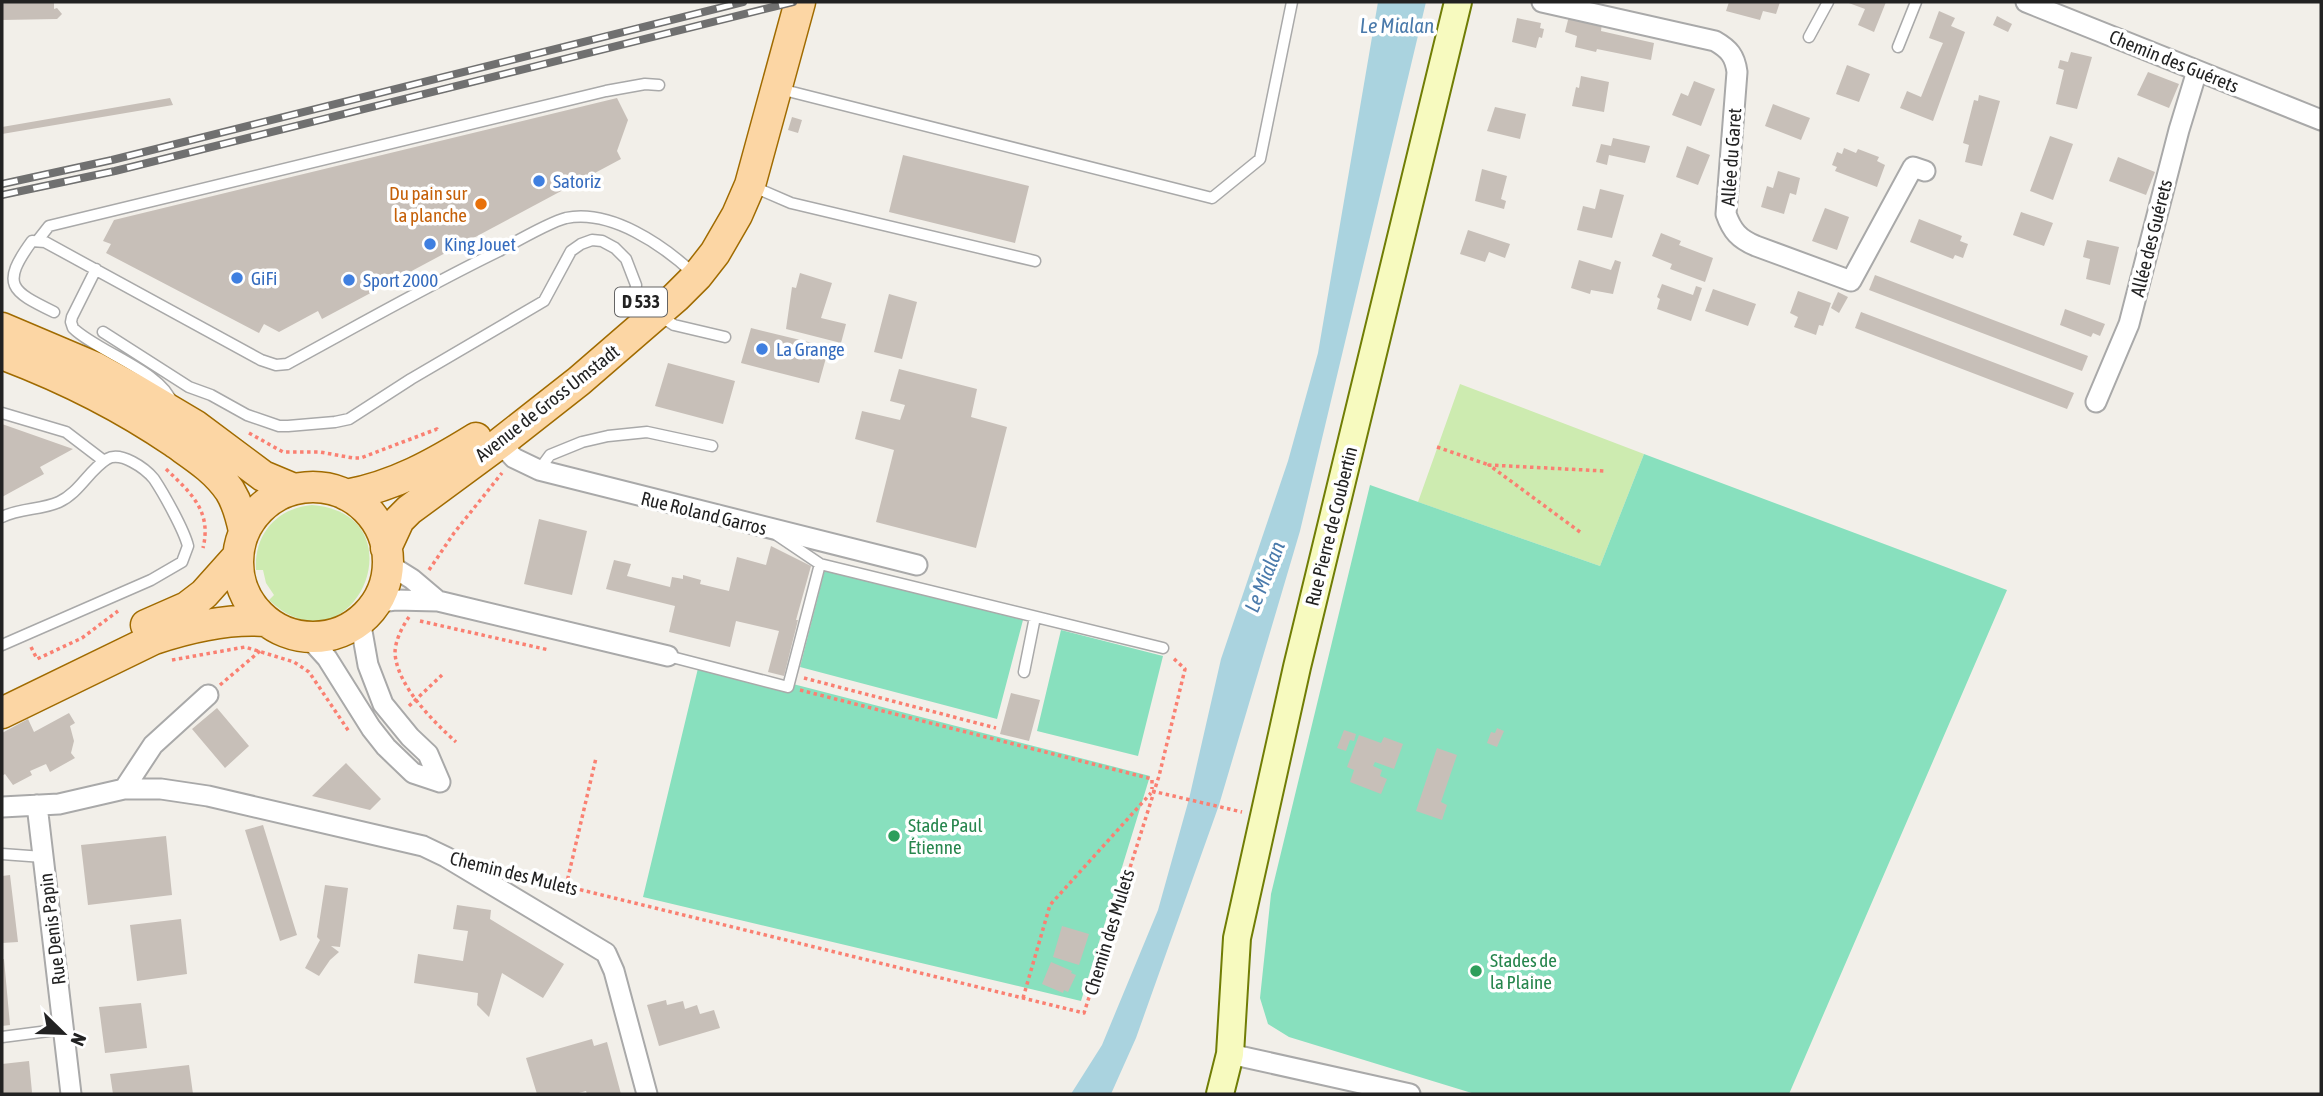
<svg xmlns="http://www.w3.org/2000/svg" width="2323" height="1096" viewBox="0 0 2323 1096" font-family="'Asap Condensed',sans-serif">
  <style>
    .grass { fill: #cdebb0 }
    .pitch { fill: #88e0be }
    .water { fill: #aad3df }
    .building { fill: #c7bfb8 }
    .lines { fill: none; stroke-linecap: round; stroke-linejoin: round }
    .lane-casing { stroke: #a9a9a9; stroke-width: 13 }
    .street-casing { stroke: #a9a9a9; stroke-width: 23 }
    .secondary-casing { stroke: #707d05; stroke-width: 30 }
    .primary-casing { stroke: #a06b00; stroke-width: 33 }
    .path { stroke: #fa8072; stroke-width: 3.5; stroke-dasharray: 3.5 3.5; stroke-linecap: butt }
    .lane { stroke: #fff; stroke-width: 10 }
    .street { stroke: #fff; stroke-width: 19 }
    .secondary { stroke: #f7fabf; stroke-width: 26 }
    .primary { stroke: #fcd6a4; stroke-width: 30 }
    .rail-casing { stroke: #707070; stroke-width: 8 }
    .rail { stroke: #fff; stroke-width: 5; stroke-dasharray: 16; stroke-linecap: butt }
    .shop-dot { fill: #3f7fe0; stroke: #fff; stroke-width: 2.5 }
    .food-dot { fill: #e8710a; stroke: #fff; stroke-width: 2.5 }
    .leisure-dot { fill: #2e9e5b; stroke: #fff; stroke-width: 2.5 }
    .labels { text-anchor: middle; stroke-width: 7; stroke-linejoin: round; paint-order: stroke }
    .shield { fill: #fff; stroke: #646464; stroke-width: 2 }
    .shield-label { font-size: 18px; font-weight: bold; fill: #222 }
    .street-label { font-size: 19px; fill: #222; stroke: #fff }
    .shop-label { font-size: 19px; fill: #366cbe; stroke: #fff; text-anchor: start }
    .food-label { font-size: 19px; fill: #c56008; stroke: #fff; text-anchor: end }
    .leisure-label { font-size: 19px; fill: #27864d; stroke: #fff; text-anchor: start }
    .water-label { font-size: 21px; font-style: italic; fill: #4a7aab; stroke: #fff }
  </style>
  <rect width="100%" height="100%" fill="#f2efe9"/>
  <path class="grass" d="M1460,384l184,70 -44,112 -182,-64z
    M312,505c112,9 40,174 -43,95l5,-5 -8,-12 -3,-13h-7c-2,-36 21,-62 56,-65z"/>
  <path class="pitch" d="M1644,454l363,136 -218,504h-314l-186,-57 -21,-13 -8,-26 11,-104 99,-409 230,81z
    M825,569l198,51 -26,99 -197,-52z
    M1061,630l102,26 -25,100 -101,-25z
    M700,660l450,116 -69,225 -438,-104z"/>
  <path class="water" d="M1378,2h48l-126,529 -81,274 -83,233 -25,56h-40l31,-49 56,-135 31,-111 32,-140 67,-198 30,-108z"/>
  <path class="building" d="M2,2h52v7l3,-1 5,6 -5,5 -55,1z
    M1729,2h51l-4,12 -13,-3 -3,9 -34,-9z
    M1846,2h40l-12,30 -16,-7 7,-16z
    M1939,11l16,7 -4,8 14,6 -32,89 -33,-13 7,-17 14,6 18,-45 4,-9 -14,-5z
    M1569,16l33,7 -1,8 53,12 -3,17 -54,-11 -1,3 -21,-5 2,-11 -12,-4z
    M1997,16l15,8 -4,8 -15,-7z
    M1517,18l24,5 -1,5 4,1 -2,9 -3,-1 -3,11 -24,-6z
    M2071,52l21,5 -15,52 -21,-5 8,-34 -6,-2 2,-8 8,2z
    M1847,65l23,9 -11,28 -23,-8z
    M2148,72l31,12 -10,24 -32,-13z
    M1581,76l28,6 -5,30 -32,-6 4,-19 3,1z
    M1694,81l21,8 -14,37 -29,-11 9,-22 7,3z
    M1979,95l21,6 -18,65 -17,-4 4,-17 -6,-2 11,-43 4,1z
    M170,98l3,7 -171,29v-7z
    M617,98l11,22 -11,31 4,8 -299,160 -4,-8 -39,21 -15,-8 -5,9 -153,-80 5,-9 -8,-3 11,-21z
    M1773,104l37,14 -9,22 -36,-14z
    M1495,107l31,7 -6,25 -33,-8z
    M792,117l10,3 -4,13 -10,-3z
    M2050,136l23,8 -20,56 -23,-9z
    M1613,138l37,8 -5,17 -36,-8 -2,10 -11,-3 5,-18 10,2z
    M1687,146l23,9 -12,30 -22,-8z
    M1844,148l12,5 2,-4 21,8 -2,4 8,4 -8,22 -42,-16 2,-4 -5,-2 5,-13 5,2z
    M903,155l126,31 -14,57 -126,-31z
    M2118,157l37,15 -9,23 -37,-14z
    M1482,169l25,7 -6,23 5,2 -2,8 -29,-8z
    M1778,171l22,7 -4,17 -6,-2 -6,21 -23,-7 6,-21 6,2z
    M1600,189l24,6 -12,43 -35,-8 6,-24 12,3z
    M1825,208l24,9 -12,33 -25,-9z
    M2021,212l32,11 -9,23 -31,-11z
    M1919,219l43,17 -2,5 8,3 -5,14 -8,-3 -2,4 -43,-17z
    M1468,230l42,14 -5,14 -16,-6 -4,10 -25,-8z
    M1661,233l20,8 -2,4 34,13 -8,24 -35,-13 2,-5 -20,-8z
    M2087,240l32,7 -9,38 -24,-6 4,-20 -7,-2z
    M1579,260l32,10 4,-10 6,2 -8,32 -22,-4 -1,4 -19,-6z
    M800,273l32,10 -11,35 25,6 -5,19 -55,-14 6,-42 4,1z
    M1875,275l213,81 -6,15 -213,-81z
    M1662,284l31,11 3,-9 6,2 -11,33 -34,-12 3,-10 -3,-2z
    M1713,289l43,15 -8,22 -43,-15z
    M1798,291l33,12 -8,23 -4,-1 -3,10 -22,-8 4,-10 -8,-4z
    M1838,292l10,5 -9,16 -8,-5z
    M889,294l28,8 -15,57 -28,-7z
    M2065,309l40,15 -5,12 -7,-3 -2,4 -31,-12z
    M1861,312l213,81 -7,16 -212,-81z
    M751,328l78,19 -10,36 -78,-20z
    M668,363l67,18 -12,43 -68,-18z
    M899,369l78,20 -6,28 36,10 -31,121 -100,-26 18,-72 -39,-11 7,-28 38,9 5,-15 -15,-4z
    M2,424l71,25 -33,18 4,7 -42,23z
    M539,519l48,12 -15,64 -48,-11z
    M771,546l40,20 -15,54h2l-14,56 -16,-4 11,-41 -43,-10 -6,26 -61,-15 6,-26 -69,-17 8,-29 17,4 -4,12 43,11 2,-10 11,2v-4l18,5 -1,4 29,7 8,-34 29,8z
    M1011,693l29,7 -11,41 -29,-7z
    M217,708l32,38 -24,22 -33,-39z
    M69,713l6,10 -5,3 4,15 -3,12 4,5 -25,14 -4,-8 -16,7 2,4 -19,10 -8,-11 -3,2v-43l26,-14 6,13z
    M1497,728l7,3 -7,16 -10,-4 4,-11 4,1z
    M1344,730l12,4 -2,7 -4,-1 -4,11 -9,-3z
    M1359,735l22,8 3,-6 19,7 -9,25 -19,-7 -2,4 9,4 -2,6 7,3 -6,15 -31,-12 4,-12 -7,-3z
    M1437,748l20,7 -16,47 6,3 -5,15 -26,-9z
    M346,763l35,36 -11,11 -58,-14z
    M263,825l34,110 -17,6 -35,-111z
    M166,836l6,59 -84,10 -7,-60z
    M10,875l8,67 -16,1v-67z
    M325,885l23,3 -8,59 -9,-1 8,6 -9,8 -11,16 -14,-8 15,-28 -3,-3z
    M457,905l34,5 -1,9 74,45 -21,34 -41,-25 -13,44 -12,-12 1,-12 -64,-10 4,-29 45,7 5,-30 -15,-2z
    M181,919l6,55 -50,7 -7,-56z
    M1062,926l27,8 -10,31 -26,-8z
    M2,959h2l6,66 -8,1z
    M1051,962l21,9 -1,2 5,2 -8,17 -4,-2 -1,3 -21,-9z
    M666,1000l1,5 16,-4 2,8 12,-4 3,9 14,-4 6,18 -61,18 -12,-41z
    M141,1003l6,45 -42,5 -6,-46z
    M592,1039l2,7 13,-4 14,52h-34l-1,-3 -11,3h-38l-11,-36z
    M29,1061l3,31 -1,2h-29v-30z
    M189,1065l4,29h-80l-3,-20z"/>
  <g class="lines">
    <g class="lane-casing">
      <path id="lane" d="M1809,37l19,-35
        M1898,47l18,-45
        M780,89l432,109 48,-39 32,-157
        M754,187l37,16 244,58
        M38,240l11,-14 557,-135 39,-7 14,1
        M96,269l-24,48 -1,5 2,6c23,23 90,44 99,75
        M54,312c-43,-21 -54,-27 -22,-71l13,1 216,118 15,5 11,-1c70,-38 140,-78 212,-113 16,-9 51,-29 67,-33 45,-9 97,27 128,56
        M660,316l14,9 51,12
        M103,332l86,55 22,8 36,20 32,11h9l47,-4 14,-3 62,-40 133,-78 27,-50 10,-7 11,-4 10,1 13,7 11,11 10,26 -2,23
        M2,413l64,19 38,29
        M539,470l11,-15 32,-13 26,-6 39,-4 65,14
        M2,517c18,-9 39,-7 57,-15 20,-9 30,-32 48,-43 14,-8 38,9 47,20 10,15 30,51 34,67l-6,16 -31,18 -149,65
        M777,535l43,29 343,84
        M668,656l120,31 32,-123
        M1024,672l11,-55
        M2,854l41,3
        M2,1037l62,-8"/>
    </g>
    <g class="street-casing">
      <path id="street" d="M1542,2l173,39c14,8 20,15 22,31l-11,142c6,17 13,25 30,32l95,35 62,-114 12,4
        M2026,2l295,118
        M2096,402l33,-78 50,-194 18,-59
        M500,443l14,15 25,12 378,95
        M388,564l24,15 26,22
        M372,607l9,-5 14,-2 43,1 230,55
        M360,620l8,45 15,39 27,33 18,17 12,28
        M308,637l19,21 44,70 15,19 27,26 27,9
        M124,789l29,-44 55,-50
        M37,805l34,289
        M2,807l57,-3 65,-15h37l47,7 215,50 23,11 160,96 8,18 33,123
        M1230,1054l180,40"/>
    </g>
    <g class="secondary-casing">
      <path id="secondary" d="M1220,1094l10,-40 7,-116 60,-271 161,-665"/>
    </g>
    <g class="primary-casing">
      <path id="primary" d="M2,328l92,39 38,21 64,38 67,50 31,13
        M2,354c61,23 118,51 172,88 21,15 41,27 56,49 8,13 11,26 14,40
        M238 562a75 75 0 1 1 150 0a75 75 0 1 1-150 0Z
        M346,495c49,-9 88,-31 130,-57
        M386,548l13,-28 10,-10 91,-67 79,-62 97,-84 21,-21 18,-23 22,-38 13,-30 50,-183
        M146,625l41,-18 17,-13 34,-38
        M2,713l152,-74c36,-12 74,-21 112,-18"/>
    </g>
    <path class="path" d="M249,433l34,19h37l33,6h8l76,-29 2,3
      M1437,447l52,18
      M166,469c25,24 46,42 37,79
      M1580,532l-91,-67 115,6
      M429,570l25,-37 48,-60
      M409,617c-7,10 -14,24 -14,36 2,33 38,68 61,89
      M420,621l129,29
      M31,647l6,12 45,-21 36,-27
      M172,660l73,-13 49,15 15,10 41,61
      M804,678l192,50
      M220,685l40,-34
      M800,690l352,89v10
      M409,706l33,-31
      M1152,791l90,21
      M512,873l572,140 75,-237 26,-107 -13,-12
      M566,886l30,-128
      M1023,998l27,-93 101,-112"/>
    <use href="#lane" class="lane"/>
    <use href="#street" class="street"/>
    <use href="#secondary" class="secondary"/>
    <use href="#primary" class="primary"/>
    <g class="rail-casing">
      <path id="rail" d="M2,184l110,-24 631,-158
        M2,195l113,-24 678,-169"/>
    </g>
    <use href="#rail" class="rail"/>
  </g>
  <g class="shop-dot">
    <circle cx="539" cy="181" r="7"/>
    <circle cx="430" cy="244" r="7"/>
    <circle cx="237" cy="278" r="7"/>
    <circle cx="349" cy="280" r="7"/>
    <circle cx="762" cy="349" r="7"/>
  </g>
  <circle class="food-dot" cx="481" cy="204" r="7"/>
  <g class="leisure-dot">
    <circle cx="894" cy="836" r="7"/>
    <circle cx="1476" cy="971" r="7"/>
  </g>
  <g class="labels">
    <rect class="shield" x="615" y="287.5" width="52" height="29" rx="5"/>
    <g class="shield-label">
      <text x="641" y="308">D 533</text>
    </g>
    <g class="street-label">
      <text transform="translate(2174 61) rotate(22)" y="7">Chemin des Guérets</text>
      <text transform="translate(1731 157) rotate(-86)" y="7">Allée du Garet</text>
      <text transform="translate(2151 238) rotate(-76)" y="7">Allée des Guérets</text>
      <text transform="translate(547 403) rotate(-38)" y="7">Avenue de Gross Umstadt</text>
      <text transform="translate(704 513) rotate(14)" y="7">Rue Roland Garros</text>
      <text transform="translate(1331 526) rotate(-76)" y="7">Rue Pierre de Coubertin</text>
      <text transform="translate(514 873) rotate(14)" y="7">Chemin des Mulets</text>
      <text transform="translate(52 929) rotate(-97)" y="7">Rue Denis Papin</text>
      <text transform="translate(1109 932) rotate(-73)" y="7">Chemin des Mulets</text>
    </g>
    <g class="shop-label">
      <text x="553" y="188">Satoriz</text>
      <text x="444" y="251">King Jouet</text>
      <text x="251" y="285">GiFi</text>
      <text x="363" y="287">Sport 2000</text>
      <text x="776" y="356">La Grange</text>
    </g>
    <g class="food-label">
      <text x="467" y="200">Du pain sur<tspan x="467" dy="22">la planche</tspan></text>
    </g>
    <g class="leisure-label">
      <text x="908" y="832">Stade Paul<tspan x="908" dy="22">Étienne</tspan></text>
      <text x="1490" y="967">Stades de<tspan x="1490" dy="22">la Plaine</tspan></text>
    </g>
    <g class="water-label">
      <text x="1397" y="33">Le Mialan</text>
      <text transform="translate(1265 577) rotate(-68)" y="7">Le Mialan</text>
    </g>
  </g>
  <rect width="2323" height="1096" fill="none" stroke="#222222" stroke-width="7"/>
  <g transform="translate(63 1033) rotate(113)" stroke="#ffffff" stroke-width="5" paint-order="stroke">
  <path d="M0-5L12 26L0 18L-12 26Z" fill="#222222"/>
  <text y="-10" font-size="19" font-weight="bold" text-anchor="middle" fill="#222222">N</text>
  </g>
</svg>
